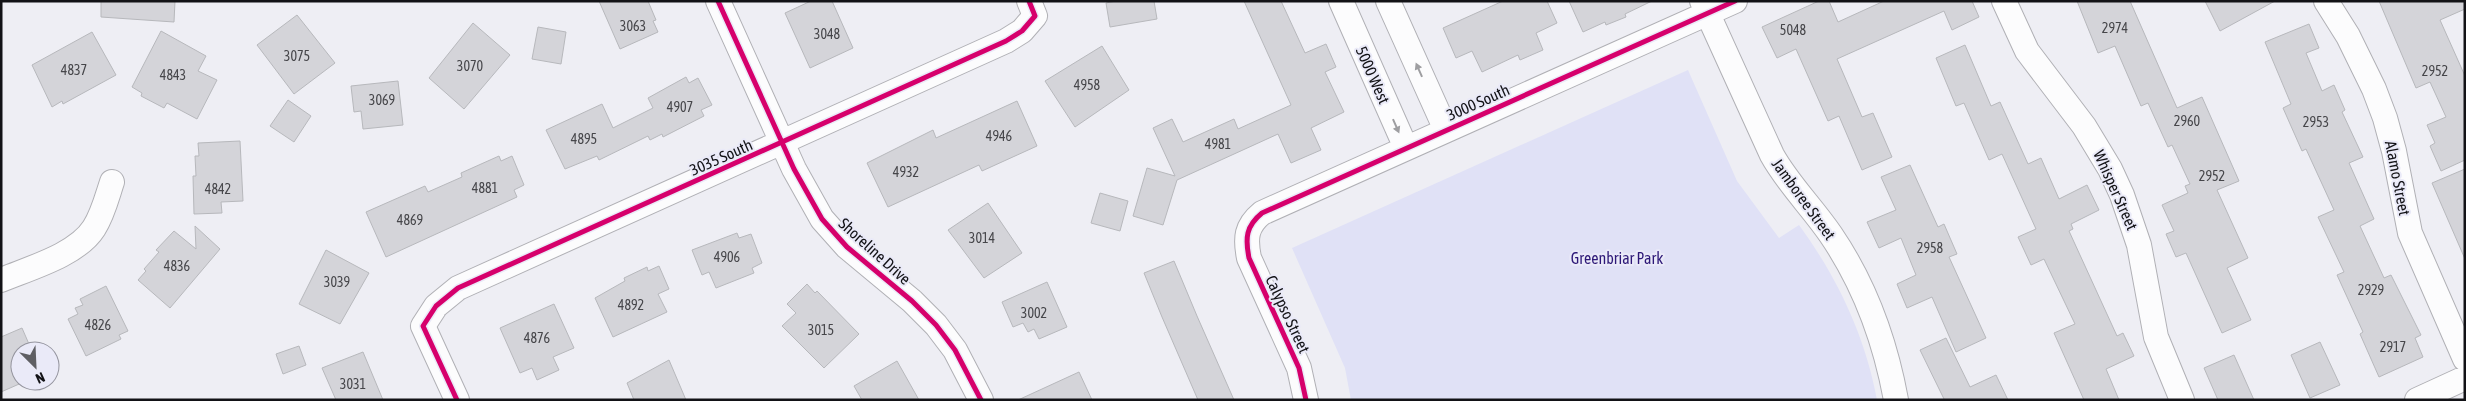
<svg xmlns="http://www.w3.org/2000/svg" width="2466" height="401" viewBox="0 0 2466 401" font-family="'Asap Condensed',sans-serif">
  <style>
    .green { fill: #e0e1f6 }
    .building { fill: #d4d4d9; stroke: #b7b8bc }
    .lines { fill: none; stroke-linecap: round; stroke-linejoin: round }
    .minor-casing { stroke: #b0b0b5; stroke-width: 26 }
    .minor { stroke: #fcfcfd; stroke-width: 24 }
    .cycleway-casing { stroke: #eaeaf8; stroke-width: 8 }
    .cycleway { stroke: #d6006c; stroke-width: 5 }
    .oneway { fill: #9e9ea1 }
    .labels { text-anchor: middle; stroke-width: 4; stroke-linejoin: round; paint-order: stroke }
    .number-label { font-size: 14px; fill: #46464a }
    .street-label { font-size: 16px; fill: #121216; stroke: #eaeaf8 }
    .park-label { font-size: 16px; fill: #2e1978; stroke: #eaeaf8 }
  </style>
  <rect width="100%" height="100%" fill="#eeeef4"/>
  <path class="green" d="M1688,70l49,111 42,57 20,-13c38,52 66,110 78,175h-526l-6,-32 -53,-120z"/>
  <path class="building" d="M101,1h74l-1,21 -73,-5z
    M599,1h49l8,19 -3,1 5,11 -38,17z
    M811,1h21l21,47 -43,20 -25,-55z
    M1116,1h38l3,18 -47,8 -4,-24z
    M1244,1h37l24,52 21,-9 10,23 -11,5 19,40 -33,16 10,22 -30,13 -13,-29 -101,46 -14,45 -30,-9 14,-48 28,8 -22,-48 19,-9 11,23 51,-23 4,10 53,-24z
    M1503,1h44l10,22 -21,10 7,17 -23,10 -2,-5 -36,17 -10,-21 -16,7 -13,-30z
    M1569,1h83l-27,13 1,3 -20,8 -1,-3 -22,10z
    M1819,1h10l9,21 46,-21h88l7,16 -27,13 -8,-19 -107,48 25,58 11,-4 19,44 -30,13 -23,-54 -11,5 -32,-72 -19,9 -15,-31z
    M2077,1h53l47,107 25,-11 37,84 -22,9 31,68 -21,10 24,52 -29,13 -36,-80 -10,4 -10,-23 8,-3 -12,-26 26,-12 -3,-7 5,-2 -18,-39 -4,2 -20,-44 -7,3 -26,-60 -17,7z
    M2205,1h70l-55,30z
    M2379,1h86v8l-25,11 25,56v84l-24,11 -11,-25 5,-3 -8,-18 19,-8 -16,-35 -14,6z
    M297,15l38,48 -41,31 -37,-49z
    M473,23l37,32 -46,54 -35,-31z
    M2309,24l10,24 -13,5 16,38 12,-6 11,25 -3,2 21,45 -14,6 25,56 -14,7 24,52 7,-3 30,60 -6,3 8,19 -44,20 -19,-43 3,-2 -26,-57 7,-3 -26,-55 16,-7 -28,-61 -4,2 -19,-43 8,-4 -26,-62z
    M538,27l28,5 -5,32 -29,-5z
    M161,31l45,25 -8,15 19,9 -20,39 -30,-16 -3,5 -23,-12 1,-3 -10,-6z
    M92,32l24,43 -53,29 -1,-3 -10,6 -20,-42z
    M1965,45l26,61 9,-4 28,62 13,-6 18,41 28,-14 12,25 -28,14 2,5 -4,2 48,105 6,-3 11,23 -28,13 13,31h-35l-30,-67 21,-9 -31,-65 -13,6 -13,-28 18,-8 -34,-75 -13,6 -25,-57 -8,3 -20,-48z
    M1102,46l27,44 -54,37 -30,-46z
    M686,77l3,6 9,-5 14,27 -11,5 3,6 -41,21 -1,-3 -12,6 -2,-4 -49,24 -2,-4 -32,13 -19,-39 56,-26 11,24 40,-20 -5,-10z
    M398,81l5,44 -40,4 -2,-18 -7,1 -3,-26z
    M288,100l23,16 -17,26 -24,-16z
    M1017,101l20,45 -55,25 -3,-6 -91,42 -21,-44 66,-33 3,8z
    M240,141l3,60 -22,1 1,11 -28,1 -1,-38h3l-1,-20h4l-1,-13z
    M499,156l2,5 11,-5 12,29 -10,5 3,7 -131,60 -20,-45 59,-26 3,6 34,-15 -1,-4z
    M1910,165l28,62 6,-3 13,30 -8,3 37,81 -30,14 -24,-55 -25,11 -10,-24 19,-9 -15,-37 -22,10 -12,-26 29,-12 -15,-33z
    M2465,169v90l-33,-76z
    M1100,193l28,8 -8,30 -29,-8z
    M988,203l34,50 -38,25 -36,-48z
    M195,226l25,23 -50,59 -32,-28 8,-9 -2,-2 15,-17 -3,-2 18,-19 22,18z
    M737,233l2,5 12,-4 11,29 -10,5 2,5 -38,15 -7,-16 -7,3 -10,-25z
    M326,250l43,23 -29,51 -41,-20z
    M1174,261l23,55 37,84h-36l-36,-83 -18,-44z
    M659,266l10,23 -11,5 9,18 -54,25 -18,-39 30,-17 -1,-3 23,-11 1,4z
    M1047,282l20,45 -28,12 -5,-10 -6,3 -5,-9 -10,4 -11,-25z
    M807,284l8,9 2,-2 42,43 -35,34 -42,-42 14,-13 -9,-9z
    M106,286l22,45 -9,4 2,4 -35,17 -18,-37 10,-5 -3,-6 8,-3 -3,-6z
    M554,304l20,44 -21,9 6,13 -22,10 -5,-12 -12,5 -20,-45z
    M22,328l10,23h-12v30h6l-25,11v-55z
    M1946,338l24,49 26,-12 12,25h-66l2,-1 -24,-49z
    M2320,342l20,43 -30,13 -19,-43z
    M299,346l7,19 -23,9 -7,-20z
    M363,352l20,48h-47l-14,-32z
    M2234,355l20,45h-36l-14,-32z
    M669,360l17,40h-52l-7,-17z
    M897,361l22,39h-57l-8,-14z
    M1079,372l13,28h-74z"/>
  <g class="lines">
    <g class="minor-casing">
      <path id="minor" d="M718,1l76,168 28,50 25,28 65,54 24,24 19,25 26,50
        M1341,1l65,147
        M1388,1l58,129
        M1702,1l70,154c16,29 40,52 59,80 34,50 54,105 65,165
        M2004,1l23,50 57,75 26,43 12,26 17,50 17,92 26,63
        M2326,1l22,35 26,53 11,29 9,33 16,82 55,126
        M1,280c29,-12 76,-25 93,-52 9,-14 13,-31 18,-46
        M457,400l-34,-74 13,-20 22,-18 548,-247 16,-10 13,-15 -6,-15
        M1306,400l-7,-32 -50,-110c-4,-20 -3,-32 13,-45l473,-212
        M2417,400l48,-22"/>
    </g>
    <use href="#minor" class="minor"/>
    <g class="cycleway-casing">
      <path id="cycleway" d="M718,1l76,168 28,50 25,28 65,54 24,24 19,25 26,50
        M457,400l-34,-74 13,-20 22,-18 548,-247 16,-10 13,-15 -6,-15
        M1306,400l-7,-32 -50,-110c-4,-20 -3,-32 13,-45l473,-212"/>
    </g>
    <use href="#cycleway" class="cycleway"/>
  </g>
  <defs><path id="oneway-solid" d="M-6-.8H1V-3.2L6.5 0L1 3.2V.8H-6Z" transform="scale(1.25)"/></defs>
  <g class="oneway">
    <use href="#oneway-solid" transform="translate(1419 70) rotate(-114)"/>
    <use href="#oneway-solid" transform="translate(1396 126) rotate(66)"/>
  </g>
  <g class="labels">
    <g class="number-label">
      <text x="633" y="31">3063</text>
      <text x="2115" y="33">2974</text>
      <text x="1793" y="35">5048</text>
      <text x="827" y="39">3048</text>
      <text x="297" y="61">3075</text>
      <text x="470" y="71">3070</text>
      <text x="74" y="75">4837</text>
      <text x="2435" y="76">2952</text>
      <text x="173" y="80">4843</text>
      <text x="1087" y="90">4958</text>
      <text x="382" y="105">3069</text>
      <text x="680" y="112">4907</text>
      <text x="2187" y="126">2960</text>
      <text x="2316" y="127">2953</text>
      <text x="999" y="141">4946</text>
      <text x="584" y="144">4895</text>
      <text x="1218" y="149">4981</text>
      <text x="906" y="177">4932</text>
      <text x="2212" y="181">2952</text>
      <text x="485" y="193">4881</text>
      <text x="218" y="194">4842</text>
      <text x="410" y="225">4869</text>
      <text x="982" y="243">3014</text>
      <text x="1930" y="253">2958</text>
      <text x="727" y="262">4906</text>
      <text x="177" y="271">4836</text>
      <text x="337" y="287">3039</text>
      <text x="2371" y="295">2929</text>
      <text x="631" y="310">4892</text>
      <text x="1034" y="318">3002</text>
      <text x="98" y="330">4826</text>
      <text x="821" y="335">3015</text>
      <text x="537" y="343">4876</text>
      <text x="2393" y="352">2917</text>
      <text x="353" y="389">3031</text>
    </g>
    <g class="street-label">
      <text transform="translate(1373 75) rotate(66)" y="6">5000 West</text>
      <text transform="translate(1478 102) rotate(-24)" y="6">3000 South</text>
      <text transform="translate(721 157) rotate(-24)" y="6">3035 South</text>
      <text transform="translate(2398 178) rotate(79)" y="6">Alamo Street</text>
      <text transform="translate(2116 190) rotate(66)" y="6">Whisper Street</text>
      <text transform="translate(1804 199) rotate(54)" y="6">Jamboree Street</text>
      <text transform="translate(875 251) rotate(42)" y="6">Shoreline Drive</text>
      <text transform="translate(1288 314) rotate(65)" y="6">Calypso Street</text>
    </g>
    <g class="park-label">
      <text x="1617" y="264">Greenbriar Park</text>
    </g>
  </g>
  <rect width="2466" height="401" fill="none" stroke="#121216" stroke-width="5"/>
  <g transform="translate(35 366) rotate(156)"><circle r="24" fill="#eaeaf8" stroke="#94949e"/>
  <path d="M0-4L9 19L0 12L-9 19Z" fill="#5f5f64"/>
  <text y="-8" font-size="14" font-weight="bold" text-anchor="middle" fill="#121216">N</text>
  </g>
</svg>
